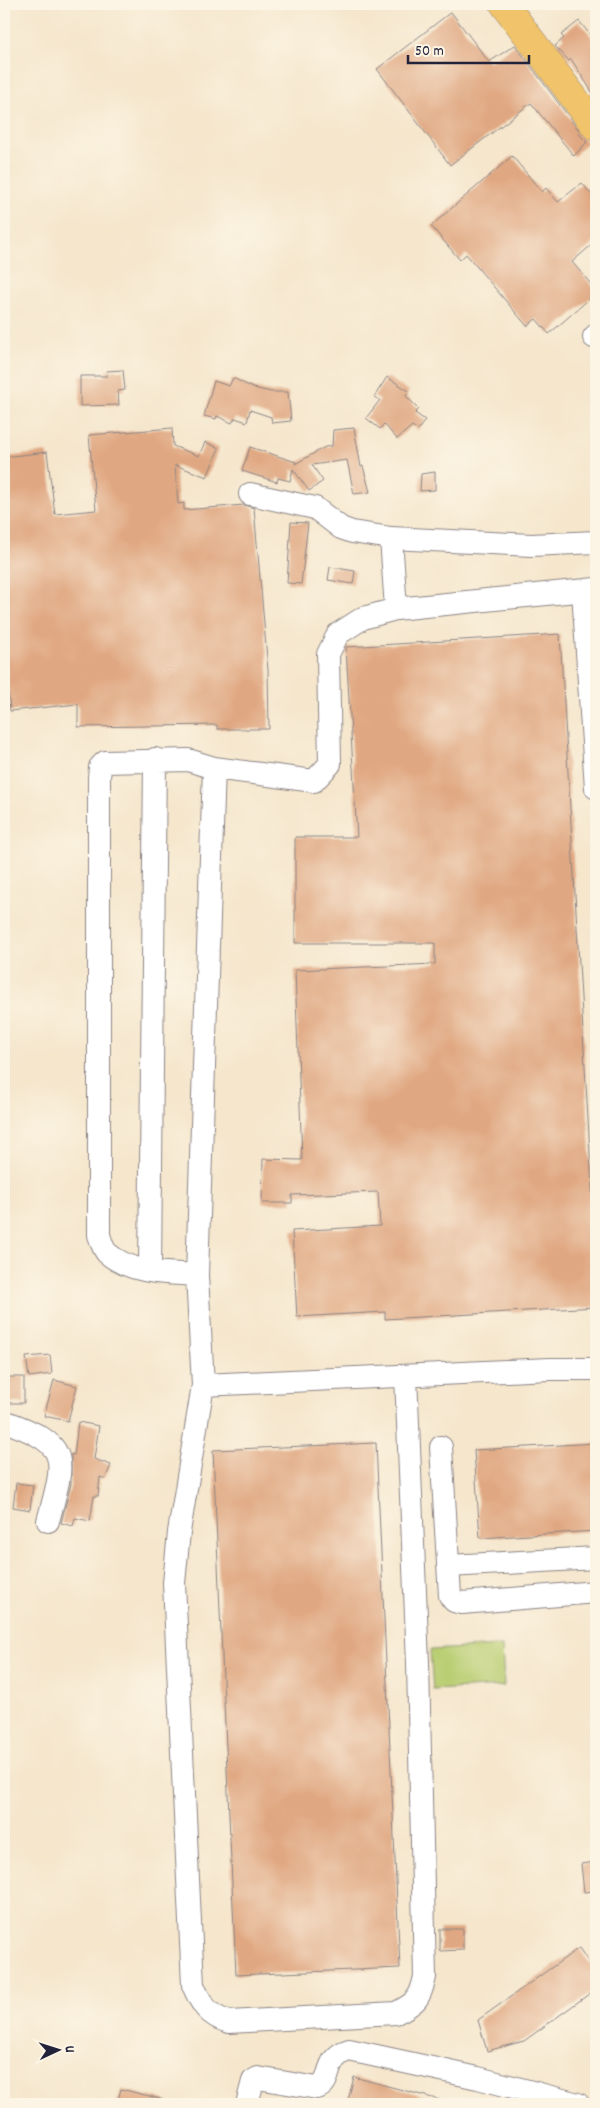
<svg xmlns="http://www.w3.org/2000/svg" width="600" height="2108" viewBox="0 0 600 2108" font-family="Dekko,sans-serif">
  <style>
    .green { fill: #b9ce72; stroke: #6e7856 }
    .building { fill: #e0a882 }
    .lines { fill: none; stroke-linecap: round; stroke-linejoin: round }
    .minor-casing { stroke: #8c8484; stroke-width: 24 }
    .major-casing { stroke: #8c8484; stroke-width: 29 }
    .minor { stroke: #fff; stroke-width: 22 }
    .major { stroke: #f1c36a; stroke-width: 28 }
  </style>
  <rect width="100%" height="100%" fill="#fcf5e5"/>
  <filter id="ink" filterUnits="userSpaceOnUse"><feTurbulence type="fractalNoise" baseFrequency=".02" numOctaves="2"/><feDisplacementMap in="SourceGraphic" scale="10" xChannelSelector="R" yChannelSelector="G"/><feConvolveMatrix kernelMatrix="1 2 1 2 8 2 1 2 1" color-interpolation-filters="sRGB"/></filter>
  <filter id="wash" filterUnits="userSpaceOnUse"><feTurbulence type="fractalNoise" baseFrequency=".0096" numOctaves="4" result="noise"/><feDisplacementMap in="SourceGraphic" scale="20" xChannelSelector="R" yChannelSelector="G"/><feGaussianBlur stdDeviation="1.12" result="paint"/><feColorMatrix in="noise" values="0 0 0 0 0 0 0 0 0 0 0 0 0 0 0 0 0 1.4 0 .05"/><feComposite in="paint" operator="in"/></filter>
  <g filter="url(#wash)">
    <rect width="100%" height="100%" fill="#f5e6cc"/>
    <path class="green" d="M502,1646l2,40 -71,4 -3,-40z"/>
    <g id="blocks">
      <path class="building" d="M451,12l38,50 26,-17 65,87 -1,2 8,8 -13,14 -43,-53 -81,62 -73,-96z
        M579,21l17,21v56l-25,-39 -2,2 -14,-15 9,-8 -3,-3z
        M512,156l30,36 4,-4 12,14 24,-19 14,17v41l-24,21 24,28v3l-47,41 -13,-15 -9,7 -61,-72 -6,6 -29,-34z
        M123,370l2,20 -7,1 1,14 -39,1v-30h27l-1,-5z
        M387,377l22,14 -3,5 13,13 -4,4 10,7 -7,10 -6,-4 -15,13 -13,-15 -4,5 -14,-11 14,-18 -6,-3z
        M233,378l20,10 18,4h17l3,29 -19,2 -1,-6 -21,-7 -3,12 -12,-4 -3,5 -15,-7 -1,3 -12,-3 10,-35 15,5z
        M172,428l1,18 26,10 6,-14 14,6 -12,29 -32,-12 3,39 6,-1v7l60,-5 10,3 14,162 1,59h-52v-4l-139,2v-23l-68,7 -6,-71v-183l43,-5 8,62 41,-4 -7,-75z
        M354,428l7,39 2,-1 7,26 -16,2 -7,-34 -35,5 11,16 -14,10 -16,-22 -3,12 -12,-3 -1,4 -35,-11 8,-24 46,15 -1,2 30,-17 7,-1 1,-16z
        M435,472v18l-15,1 1,-17z
        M291,522l17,1 -7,61 -14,-1z
        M330,567l25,4 -2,13 -25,-4z
        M560,634l36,623v50l-211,12v-7l-88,5 -5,-86 88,-5 -2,-34 -86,3v8h-30l1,-44 39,1 -7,-190 140,-6v-21h-140v-106h62l-11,-190z
        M50,1355l2,19 -23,3 -3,-20z
        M6,1377h18v26h-18z
        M54,1380l23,6 -9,35 -24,-5z
        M78,1422l21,4 -5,33 17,6 -6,14 -5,-2 -2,19h-4l-4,25 -15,-3 -2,8 -12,-3 10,-39v-30l3,1z
        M376,1443l24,525 -164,7 -23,-525z
        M596,1443v88l-116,7 -6,-88z
        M16,1483l17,2 -3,25 -17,-3z
        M596,1862v29l-12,1 -3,-28z
        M440,1929h23v21l-23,1z
        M579,1948l17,25v16l-72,52 -37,10 -9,-31z
        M354,2077l86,23 -1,4h-92z
        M121,2089l44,11 -1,4h-47z"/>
    </g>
  </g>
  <g filter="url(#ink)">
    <use href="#blocks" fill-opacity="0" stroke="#8c8484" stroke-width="1"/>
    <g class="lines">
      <g class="minor-casing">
        <path id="minor" d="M594,337l2,-2
          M250,494l65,14 26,20 11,4 39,6 140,7 65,-3
          M391,538l5,71
          M596,589l-200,20 -33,9 -25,16 -10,20 2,110 -16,17 -100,-13 -17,507 6,110 347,-16h46
          M583,591l13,197
          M150,1271l5,-512
          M197,1275c-29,-2 -66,-1 -90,-22 -4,-4 -6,-12 -8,-18v-457l1,-11 5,-5 83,-2 26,8
          M203,1385l-24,147 -5,51 19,402c8,19 15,31 36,37l167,-9c20,-10 24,-14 29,-36l-7,-314 -12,-287
          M4,1421c68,24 61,37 44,100
          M441,1447l9,149 4,5 8,2 134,-11
          M449,1566l147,-8
          M247,2104l6,-23 5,-3 59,10c17,-5 5,-30 32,-38l129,28 100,26"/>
      </g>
      <g class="major-casing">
        <path id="major" d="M504,4l92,123"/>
      </g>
      <use href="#minor" class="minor"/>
      <use href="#major" class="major"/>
    </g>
  </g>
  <rect width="600" height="2108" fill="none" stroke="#fcf5e5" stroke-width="20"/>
  <g transform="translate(58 2050) rotate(86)" stroke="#fcf5e5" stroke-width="4" paint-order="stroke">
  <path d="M0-4L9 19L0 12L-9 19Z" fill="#22223b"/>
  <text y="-8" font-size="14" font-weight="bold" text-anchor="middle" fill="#22223b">U</text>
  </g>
  <path d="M408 55v8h121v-8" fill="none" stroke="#22223b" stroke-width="2.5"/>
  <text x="415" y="55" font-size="15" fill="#22223b" stroke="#fcf5e5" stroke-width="4" paint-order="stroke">50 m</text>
</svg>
